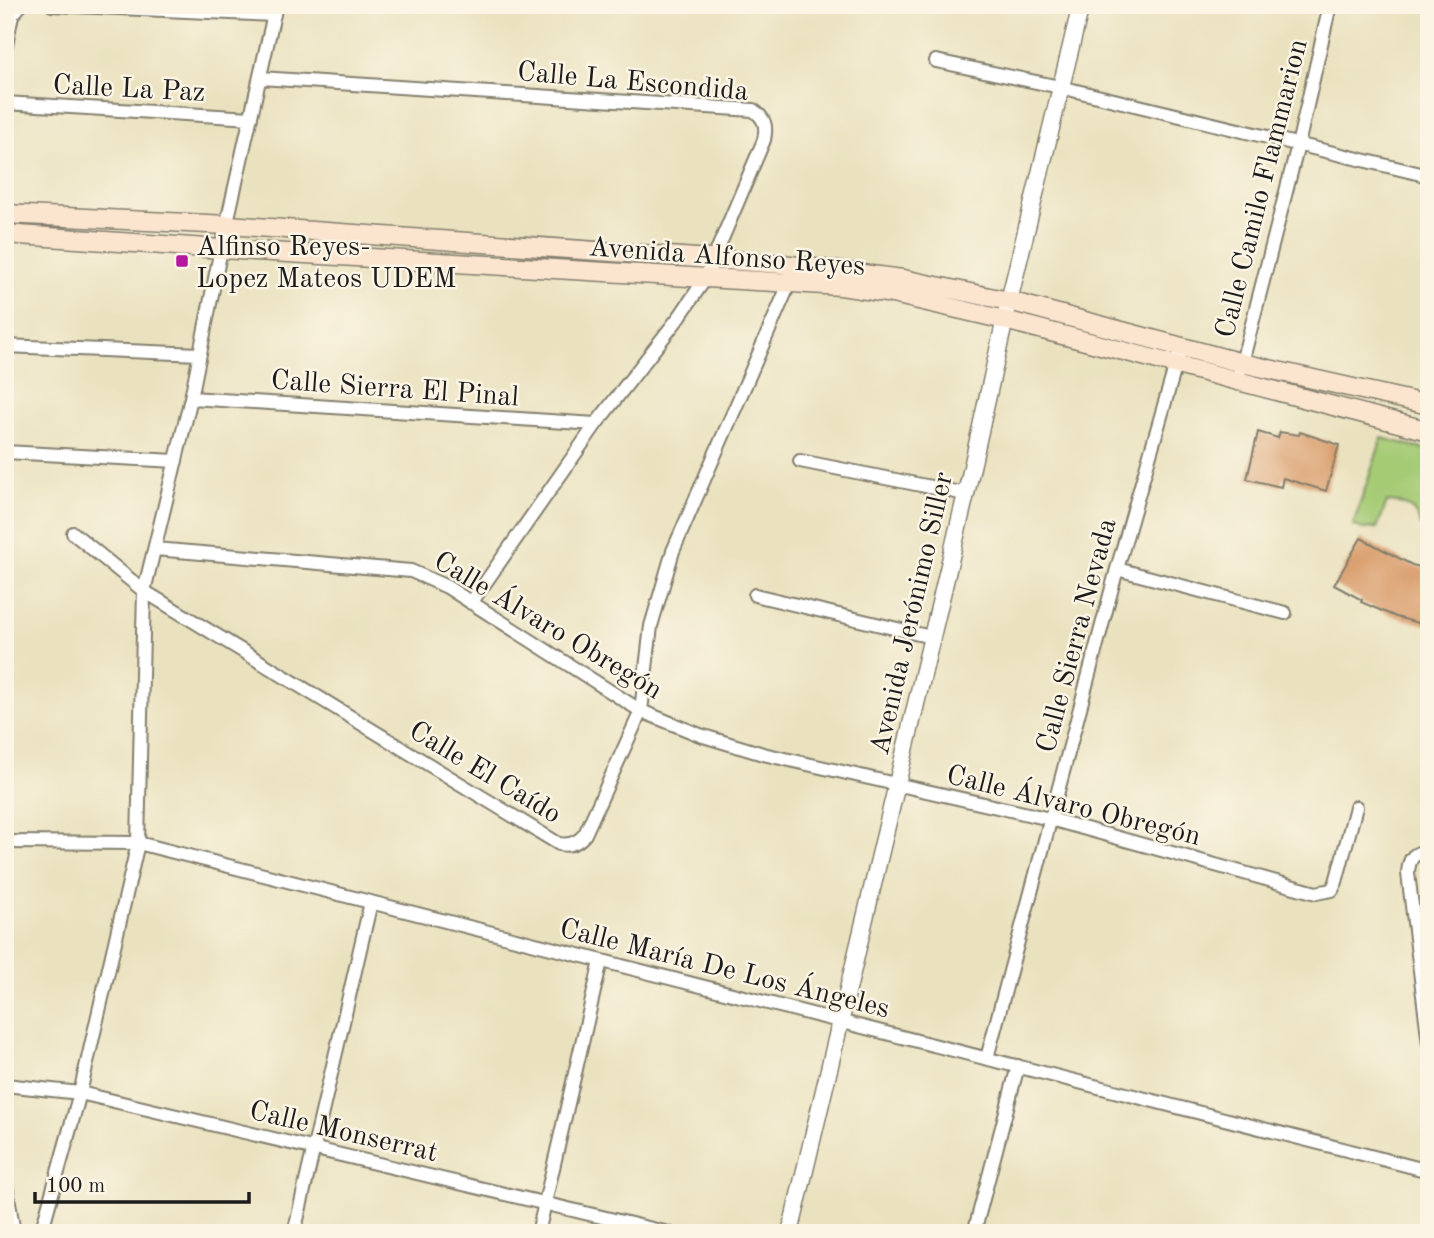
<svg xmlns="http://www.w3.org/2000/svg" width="1434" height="1238" viewBox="0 0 1434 1238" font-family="'Old Standard TT',serif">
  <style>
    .green { fill: #a5cb75; stroke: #607448; stroke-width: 2 }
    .building { fill: #d79764 }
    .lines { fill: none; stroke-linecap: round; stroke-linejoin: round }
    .minor-casing { stroke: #837f6e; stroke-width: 16 }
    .tertiary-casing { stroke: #837f6e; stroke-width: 19 }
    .secondary-casing { stroke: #837f6e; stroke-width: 21 }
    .minor { stroke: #fff; stroke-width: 12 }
    .tertiary { stroke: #fff; stroke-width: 16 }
    .secondary { stroke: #fce5cf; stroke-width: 18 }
    .poi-dot { fill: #b5179e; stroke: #fcf5e5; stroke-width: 2.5 }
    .labels { text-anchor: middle; stroke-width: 5; stroke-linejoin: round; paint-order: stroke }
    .street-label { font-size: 28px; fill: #1c1c1c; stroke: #fcf5e5 }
    .poi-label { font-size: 28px; fill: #1c1c1c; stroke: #fcf5e5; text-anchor: start }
  </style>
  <rect width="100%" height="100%" fill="#fcf5e5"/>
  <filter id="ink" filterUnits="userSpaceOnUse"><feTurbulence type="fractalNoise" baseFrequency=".0143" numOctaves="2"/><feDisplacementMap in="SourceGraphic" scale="14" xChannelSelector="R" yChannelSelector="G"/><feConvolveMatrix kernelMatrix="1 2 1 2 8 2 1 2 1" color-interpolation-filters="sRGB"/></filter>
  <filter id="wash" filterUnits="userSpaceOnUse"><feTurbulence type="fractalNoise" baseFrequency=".00686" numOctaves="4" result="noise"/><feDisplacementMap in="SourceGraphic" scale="28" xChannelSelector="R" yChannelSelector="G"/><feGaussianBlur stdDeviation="1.57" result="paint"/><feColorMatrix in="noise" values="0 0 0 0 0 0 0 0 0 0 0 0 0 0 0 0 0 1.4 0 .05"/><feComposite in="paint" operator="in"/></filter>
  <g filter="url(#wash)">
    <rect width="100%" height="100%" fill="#eae2bf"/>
    <path class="green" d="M1382,438l47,12v75l-9,-1c-6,-18 -15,-21 -33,-22l-10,26 -14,1 -10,-4z"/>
    <g id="blocks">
      <path class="building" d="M1258,432l20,6 2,-6 19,3 1,-3 39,13 -13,46 -43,-13 -2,9 -34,-8z
        M1361,538l51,27 17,4v57l-33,-9 -35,-15 1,-2 -28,-15z"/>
    </g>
  </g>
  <g filter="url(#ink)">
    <use href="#blocks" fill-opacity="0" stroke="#837f6e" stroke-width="2"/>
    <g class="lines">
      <g class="minor-casing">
        <path id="minor" d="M52,5l222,10
          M5,50l7,-35 9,-10
          M936,61l124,26 369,89
          M260,78l493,32c12,8 14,16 11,30l-59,139 -25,37 -84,108 -125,179
          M5,103l246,15
          M5,346l195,8
          M1237,382l61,-237 32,-140
          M191,398l405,26
          M5,452l171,9
          M800,461l166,33
          M73,533l71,58 415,253c10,2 19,-1 26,-10l56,-123 10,-85 22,-75 117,-269
          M155,549l256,22 36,16 194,124 59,24 63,19 287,65 266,74 16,-3 4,-8 20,-75
          M1117,569l168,44
          M755,595l176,42
          M5,842l133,1 1291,328
          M1429,849c-15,5 -20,7 -21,24l21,171
          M987,1058l130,-489 61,-212
          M5,1085l75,8 589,140
          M5,1178l9,55
          M41,1233l39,-140 58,-250 6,-252 47,-193 30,-149 55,-244
          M294,1233l77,-331
          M538,1233l63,-272
          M974,1233l44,-167"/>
      </g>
      <g class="tertiary-casing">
        <path id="tertiary" d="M790,1233l176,-739 43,-193 72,-296"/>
      </g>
      <g class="secondary-casing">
        <path id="secondary" d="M5,214l223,11 554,39 121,15 106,22 233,62 187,42
          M5,234l216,15 620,37 52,8 112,26 424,111"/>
      </g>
      <use href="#minor" class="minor"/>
      <use href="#tertiary" class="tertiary"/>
      <use href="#secondary" class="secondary"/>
    </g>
  </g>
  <rect class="poi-dot" x="175" y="254" width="14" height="14" rx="3.5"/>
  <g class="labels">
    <g class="street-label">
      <text transform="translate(633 80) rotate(5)" y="10">Calle La Escondida</text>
      <text transform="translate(129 87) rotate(3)" y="10">Calle La Paz</text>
      <text transform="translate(1260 188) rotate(-76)" y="10">Calle Camilo Flammarion</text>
      <text transform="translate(727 255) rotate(4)" y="10">Avenida Alfonso Reyes</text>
      <text transform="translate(395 387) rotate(4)" y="10">Calle Sierra El Pinal</text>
      <text transform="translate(910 613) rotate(-77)" y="10">Avenida Jerónimo Siller</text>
      <text transform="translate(549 624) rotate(31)" y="10">Calle Álvaro Obregón</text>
      <text transform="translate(1075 635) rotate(-75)" y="10">Calle Sierra Nevada</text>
      <text transform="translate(486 771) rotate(31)" y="10">Calle El Caído</text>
      <text transform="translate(1074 804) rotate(14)" y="10">Calle Álvaro Obregón</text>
      <text transform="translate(725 967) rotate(14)" y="10">Calle María De Los Ángeles</text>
      <text transform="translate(344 1130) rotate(13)" y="10">Calle Monserrat</text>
    </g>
    <g class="poi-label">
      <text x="196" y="255">Alfinso Reyes-<tspan x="196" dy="32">Lopez Mateos UDEM</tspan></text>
    </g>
  </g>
  <rect width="1434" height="1238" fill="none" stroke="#fcf5e5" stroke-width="28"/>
  <path d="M35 1192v10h214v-10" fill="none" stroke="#1c1c1c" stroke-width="3.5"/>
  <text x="46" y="1192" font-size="21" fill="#1c1c1c" stroke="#fcf5e5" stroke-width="5" paint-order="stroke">100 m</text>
</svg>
